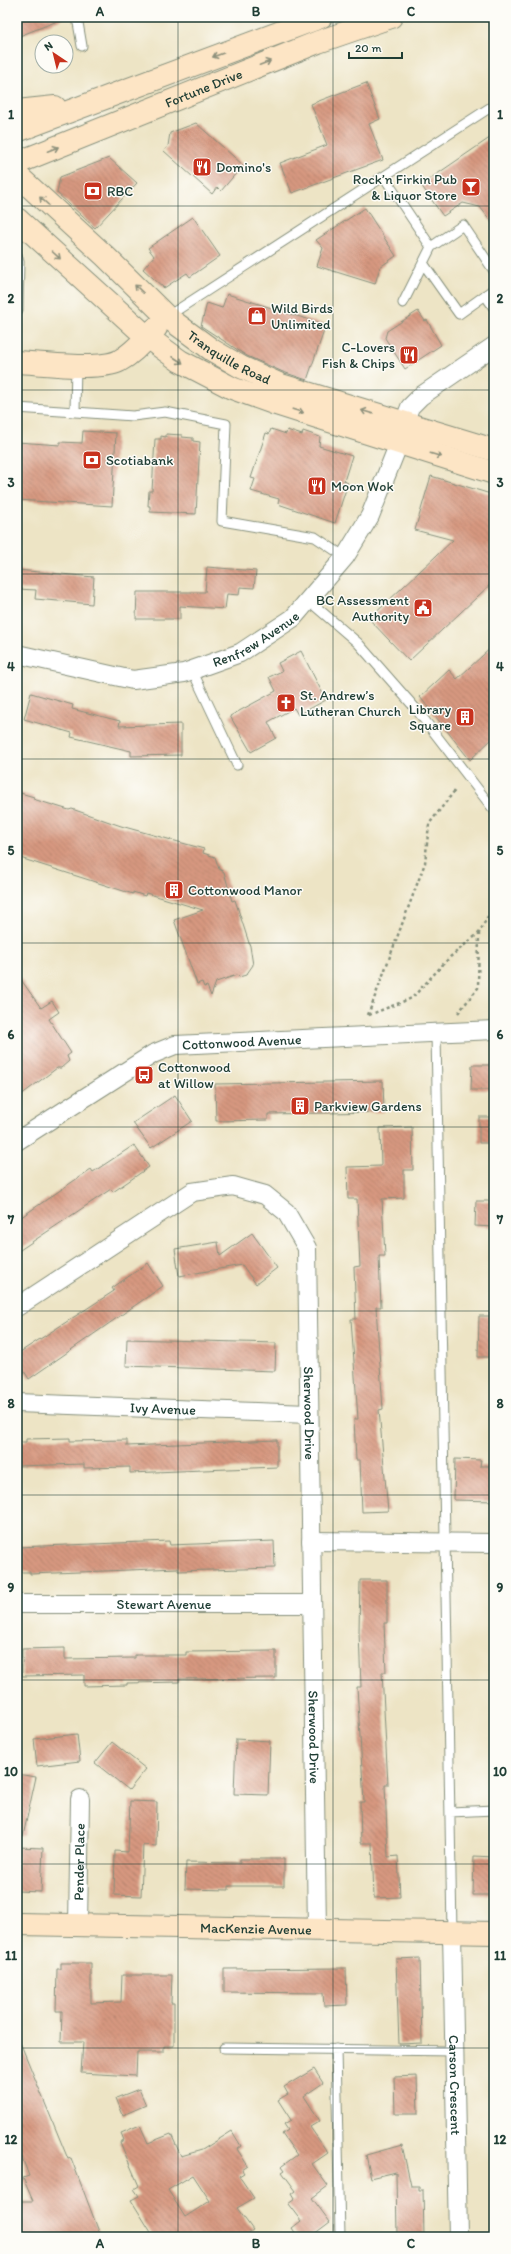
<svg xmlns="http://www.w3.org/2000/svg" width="511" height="2254" viewBox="0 0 511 2254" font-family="Itim,sans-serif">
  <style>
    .building { fill: url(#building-back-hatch); fill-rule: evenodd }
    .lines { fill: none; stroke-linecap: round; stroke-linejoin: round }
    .lane-casing { stroke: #86907c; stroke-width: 11 }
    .street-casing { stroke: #86907c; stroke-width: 20 }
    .secondary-casing { stroke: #86907c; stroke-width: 24 }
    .path { stroke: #86907c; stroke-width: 2.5; stroke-dasharray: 3 3; stroke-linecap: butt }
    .lane { stroke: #fff; stroke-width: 9 }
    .street { stroke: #fff; stroke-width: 18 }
    .secondary { stroke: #fde5c5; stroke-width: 22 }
    .oneway { stroke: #8e917c }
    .grid { fill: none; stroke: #1f3d34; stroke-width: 1; stroke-opacity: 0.55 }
    .labels { text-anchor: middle; stroke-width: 3; stroke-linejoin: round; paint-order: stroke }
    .street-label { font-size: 14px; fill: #1f3d34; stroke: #fdfcf7 }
    .poi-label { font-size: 14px; fill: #1f3d34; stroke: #fdfcf7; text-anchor: start }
    .neatline { fill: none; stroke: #1f3d34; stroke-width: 1.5 }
    .grid-label { font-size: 13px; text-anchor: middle; font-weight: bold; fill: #1f3d34 }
  </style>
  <defs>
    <pattern id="building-back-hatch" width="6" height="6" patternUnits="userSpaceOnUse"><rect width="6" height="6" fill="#d79880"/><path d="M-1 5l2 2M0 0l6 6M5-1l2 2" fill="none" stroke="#ae7d6a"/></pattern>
  </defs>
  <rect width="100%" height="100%" fill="#fdfcf7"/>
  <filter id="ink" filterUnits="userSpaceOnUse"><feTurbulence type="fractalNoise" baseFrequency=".025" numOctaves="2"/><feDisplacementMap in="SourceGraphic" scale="8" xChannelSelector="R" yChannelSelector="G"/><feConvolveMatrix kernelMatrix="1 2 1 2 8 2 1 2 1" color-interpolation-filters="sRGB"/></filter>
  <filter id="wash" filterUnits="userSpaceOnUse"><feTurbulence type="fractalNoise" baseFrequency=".012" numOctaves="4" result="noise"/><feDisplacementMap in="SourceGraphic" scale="16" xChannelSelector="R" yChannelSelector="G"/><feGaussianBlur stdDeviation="0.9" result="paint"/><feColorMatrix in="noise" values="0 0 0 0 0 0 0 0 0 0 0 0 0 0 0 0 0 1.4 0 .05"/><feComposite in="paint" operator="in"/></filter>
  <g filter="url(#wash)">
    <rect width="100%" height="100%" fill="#ede4c5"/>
    <g id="blocks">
      <path class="building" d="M17,17h48v1l-48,19z
        M366,83l14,36 -11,5 14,36 -91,33 -12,-30 47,-18 -16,-41z
        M196,123l47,42 -22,26 -4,-4 -5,7 -48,-43 4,-5 2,-13z
        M494,135v90l-14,-18 -17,-4 -20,13 -22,-31z
        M109,158l28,25 -42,45 -38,-35 3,-16z
        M365,208l31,48 -16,11 -5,17 -58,-18 6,-18 -7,-8z
        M193,217l27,39 -30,21 -3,-4 -23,15 -21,-19 11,-13 -6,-8z
        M227,294l99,31 -19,55 -24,-8 -36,-16 -46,-30 6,-23 15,5z
        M418,311l7,10 2,-1 14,25 -36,24 -20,-31 2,-7z
        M271,429l15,5 1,-4 15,5 1,-4 17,6 -1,9 33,10 -8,25 4,2 -13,40 -57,-19 1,-5 -28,-8 4,-12 -4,-1 15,-45 3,1z
        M83,431l33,2 -4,73 -95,-6v-58l43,3v-3l22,1z
        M166,434l16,1v2l11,1v3l7,1 -4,72 -46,-2v-6h-2l1,-15h3l3,-52h6v-3l5,1z
        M431,476l63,19v86l-85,80 -40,-42 84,-79 -38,-10z
        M207,567l49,4 -2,17 -14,-1 -1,8 -12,-1 -2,15 -45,-3v13h-44l1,-27h68z
        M17,570l77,7 -2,27 -57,-5 1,-9 -19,-1z
        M494,645v92l-24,23 -50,-63 29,-27 8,9z
        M301,651l25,49 -28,15 -4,-7 -26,14 8,16 -25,14 -21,-36 46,-25 -7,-14 13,-6 -4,-8z
        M31,693l42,12 -1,4 48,12 -1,5 62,-2v31l-50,1v-5l-60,-14 1,-4 -48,-14z
        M17,792l17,5 -1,2 36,11 3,-1 49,17 83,23 -1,4 12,4 4,12 5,3 8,29 3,-1 15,46 3,19 -7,10 -7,2 -2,-2 -21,7 -5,14 -4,-10 -3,1 -2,-5 -5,2 -23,-64 29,-10 -57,-17 -1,3 -12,-4v2l-116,-37z
        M17,974l24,34 11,-7 7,11 -10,7 22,34 -4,3 2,5 -8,7h-4l-40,30z
        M472,1065h22v25h-23z
        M383,1081l1,31 -116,2v6l-52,1 -1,-37z
        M175,1095l17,26 -41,27 -18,-25z
        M479,1117h15v26h-15z
        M412,1127l1,43h-9v28l-22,1 3,57h-6l2,51h-5l7,102 -4,1 9,101 -26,1 -2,-52h-4l-2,-41h4l-7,-100h5l-2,-52 6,-1 -3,-67h-9l-1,-32 34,-1 -1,-38z
        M134,1145l15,22 -36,25 -2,-3 -94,63v-32l74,-51 2,3z
        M476,1201h18v26l-19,-1z
        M252,1233l25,35 -21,16 -14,-19 -63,11 -4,-27 43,-7 2,14z
        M148,1263l15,23 -134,93 -12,-19v-6l97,-63 -2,-3z
        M479,1316h15v41h-16z
        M127,1339l149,4 -1,28 -149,-5z
        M70,1438v3l57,-1v6l150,-6v27l-147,6v-6l-46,1v-4l-67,2v-24h9v-3z
        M455,1459l26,1 -1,6h14v35l-40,-1z
        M169,1541l1,4 104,-4 1,27 -97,3v-3l-148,6v-2h-13v-25z
        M360,1580h27v43h-3l2,49h-4l6,113h-3l3,72 10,-1 2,41 -26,1 -2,-55h-11l-1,-41h4l-7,-115h4l-2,-55z
        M65,1648v11l70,-1v-3h51v-3l90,-1v27l-97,1v3l-52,1v2l-43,1v-11l-62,1v-27z
        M77,1734l3,27 -43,5 -3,-27z
        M236,1739l34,2 -2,54 -34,-1z
        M112,1742l34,27 -17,21 -34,-27z
        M17,1774l19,3 -13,59 -6,-1z
        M130,1801l27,1 -1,44 -13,-1 -2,51 -27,-1 1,-44 13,1z
        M17,1847l26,1 -2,44 -24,-1z
        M474,1856l20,1v38h-21z
        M240,1859h44v27h-55v4l-44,-1 1,-27 54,1z
        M420,1958l2,85 -23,1 -3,-85z
        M61,1963h30v40l30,-1 1,-27h50l-1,28h3v43h-10v6h-27l-1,24 -55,-3 2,-31h-22l1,-31h-6l1,-42h4z
        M346,1968l1,37 -23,1 -1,-13 -99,-1v-23z
        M17,2035l51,124 3,-1 30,79h-84v-36h16l-10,-23 6,-2 -12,-32z
        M314,2069l9,14 -19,13 16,25 -10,6 18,26 -16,11 16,22 -16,12 18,24 -20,15h-12l-6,-9 9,-7 -13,-17 7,-5 -3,-5 4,-3 -14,-19 3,-2 -3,-4 15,-11 -15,-21 6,-4 -4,-6 7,-4 -13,-20 10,-6 -4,-7z
        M417,2076l1,38h-23l-1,-37z
        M139,2089l7,16 -23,10 -7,-17z
        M140,2125l8,18 23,-9 10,22 21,-6 30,-19 9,15 -4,3 11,17 -6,4 2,3 -5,3 15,22 -17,10 16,22 -11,7h-88l-23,-37 8,-4 -5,-7 5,-3 -19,-44 4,-2 -3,-7zM193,2175l17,26 -25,16 -17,-27z
        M402,2145l9,41h8v4h4l1,46 -27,1 -1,-65 -25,6 -5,-23z"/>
    </g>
  </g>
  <g filter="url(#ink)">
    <use href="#blocks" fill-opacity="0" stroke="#86907c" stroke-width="1"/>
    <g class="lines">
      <g class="lane-casing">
        <path id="lane" d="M77,17l5,29
          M384,177l47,70 -28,56
          M431,247l32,-22 31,46
          M17,255l2,7 -1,48
          M423,263l36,51 35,-25
          M485,295l9,13
          M168,316l326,-211
          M17,408l116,8 32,-4 61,12 -4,97 93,16 30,20
          M75,411l1,-46
          M308,600l50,43 58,66 78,101
          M192,670l45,95
          M436,1033l16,899
          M450,1812l44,-2
          M224,2048l230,3
          M336,2049l4,188"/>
      </g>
      <g class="street-casing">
        <g id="street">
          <path d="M404,423l6,-16 11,-11 73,-50"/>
          <path id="s1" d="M17,654l116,26 51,-7 56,-20 53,-35 52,-61 25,-41 29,-73"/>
          <path id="s2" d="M17,1141l136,-87 22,-9 319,-15"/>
          <path id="s3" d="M17,1307l175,-115 41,-6 32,9 21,17 21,36 10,682"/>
          <path id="s4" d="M17,1403l292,11"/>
          <path d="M311,1541l183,2"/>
          <path id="s5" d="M17,1604h295"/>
          <path id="s6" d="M78,1925l2,-126"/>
          <path id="s7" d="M452,1932l6,305"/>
        </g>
      </g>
      <g class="secondary-casing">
        <g id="secondary">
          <path d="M17,111l38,-4"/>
          <path d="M17,131l304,-114"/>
          <path id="s8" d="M17,163l301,-121 73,-25"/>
          <path id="s9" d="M17,175l88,81 62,61 45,33 29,17 40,18 213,65"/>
          <path d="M17,219l130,118 33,24 52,27 41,15 221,70"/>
          <path d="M17,362c24,1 82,9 102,-1 15,-8 26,-22 37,-33"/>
          <path id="s10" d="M17,1924l477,9"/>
        </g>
      </g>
      <path class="path" d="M458,1013l20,-25 1,-55
        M368,1015l57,-152 4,-39 27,-35
        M369,1015l43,-17 38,-41 29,-24 15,-28"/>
      <use href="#lane" class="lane"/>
      <use href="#street" class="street"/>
      <use href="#secondary" class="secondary"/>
    </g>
    <defs><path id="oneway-shaft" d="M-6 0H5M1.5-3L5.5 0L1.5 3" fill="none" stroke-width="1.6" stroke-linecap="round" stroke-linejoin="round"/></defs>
    <g class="oneway">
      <use href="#oneway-shaft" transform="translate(218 55) rotate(160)"/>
      <use href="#oneway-shaft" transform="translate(265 63) rotate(-21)"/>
      <use href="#oneway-shaft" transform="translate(53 149) rotate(-21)"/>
      <use href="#oneway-shaft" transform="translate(44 201) rotate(-138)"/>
      <use href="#oneway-shaft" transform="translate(56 255) rotate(42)"/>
      <use href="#oneway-shaft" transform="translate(139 289) rotate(-136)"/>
      <use href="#oneway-shaft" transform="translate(178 360) rotate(33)"/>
      <use href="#oneway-shaft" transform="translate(298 411) rotate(18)"/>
      <use href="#oneway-shaft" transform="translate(367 412) rotate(-163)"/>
      <use href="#oneway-shaft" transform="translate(436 455) rotate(17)"/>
    </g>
  </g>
  <path class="grid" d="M178,17v2220M333,17v2220M17,206h477M17,390h477M17,574h477M17,759h477M17,943h477M17,1127h477M17,1311h477M17,1495h477M17,1680h477M17,1864h477M17,2048h477"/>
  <defs>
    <g id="restaurant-square" transform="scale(1)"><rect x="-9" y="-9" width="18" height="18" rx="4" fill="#c8321e" stroke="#fdfcf7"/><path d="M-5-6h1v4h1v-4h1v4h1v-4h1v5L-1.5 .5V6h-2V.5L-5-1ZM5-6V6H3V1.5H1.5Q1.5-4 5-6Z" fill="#fff"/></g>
    <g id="bar-square" transform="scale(1)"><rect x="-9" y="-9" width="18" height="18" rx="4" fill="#c8321e" stroke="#fdfcf7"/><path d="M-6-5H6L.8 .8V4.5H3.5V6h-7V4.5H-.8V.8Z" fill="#fff"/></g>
    <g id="bank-square" transform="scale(1)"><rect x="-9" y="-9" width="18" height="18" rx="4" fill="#c8321e" stroke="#fdfcf7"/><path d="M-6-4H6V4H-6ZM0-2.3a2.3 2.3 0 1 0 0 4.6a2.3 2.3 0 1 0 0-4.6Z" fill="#fff"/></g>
    <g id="shop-square" transform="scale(1)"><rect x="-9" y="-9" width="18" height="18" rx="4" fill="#c8321e" stroke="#fdfcf7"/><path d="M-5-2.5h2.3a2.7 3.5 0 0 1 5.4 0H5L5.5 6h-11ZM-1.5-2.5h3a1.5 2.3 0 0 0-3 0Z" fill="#fff"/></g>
    <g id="civic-square" transform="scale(1)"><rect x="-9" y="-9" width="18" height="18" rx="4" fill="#c8321e" stroke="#fdfcf7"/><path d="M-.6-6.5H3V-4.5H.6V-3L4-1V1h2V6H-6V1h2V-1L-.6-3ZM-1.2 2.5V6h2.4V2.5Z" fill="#fff"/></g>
    <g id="church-square" transform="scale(1)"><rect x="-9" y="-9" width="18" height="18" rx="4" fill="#c8321e" stroke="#fdfcf7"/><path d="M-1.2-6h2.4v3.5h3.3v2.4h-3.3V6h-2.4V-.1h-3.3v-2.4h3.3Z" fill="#fff"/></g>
    <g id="building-square" transform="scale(1)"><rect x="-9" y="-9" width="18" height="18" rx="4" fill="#c8321e" stroke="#fdfcf7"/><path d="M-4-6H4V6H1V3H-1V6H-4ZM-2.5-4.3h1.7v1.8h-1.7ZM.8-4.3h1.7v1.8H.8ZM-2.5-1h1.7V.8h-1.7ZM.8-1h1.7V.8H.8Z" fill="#fff"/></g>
    <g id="bus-square" transform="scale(1)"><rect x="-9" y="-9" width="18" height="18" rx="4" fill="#c8321e" stroke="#fdfcf7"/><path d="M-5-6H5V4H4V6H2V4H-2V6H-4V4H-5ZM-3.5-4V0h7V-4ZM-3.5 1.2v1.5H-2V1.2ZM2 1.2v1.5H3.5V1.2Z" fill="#fff"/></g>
  </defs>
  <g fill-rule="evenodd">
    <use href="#restaurant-square" x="202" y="167"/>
    <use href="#bar-square" x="471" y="187"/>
    <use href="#bank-square" x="93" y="191"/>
    <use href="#shop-square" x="257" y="316"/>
    <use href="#restaurant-square" x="409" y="355"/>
    <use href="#bank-square" x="92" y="460"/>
    <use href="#restaurant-square" x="317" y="486"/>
    <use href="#civic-square" x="423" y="608"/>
    <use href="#church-square" x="286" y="703"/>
    <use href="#building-square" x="465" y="717"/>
    <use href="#building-square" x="174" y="890"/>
    <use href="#bus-square" x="144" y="1075"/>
    <use href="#building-square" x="300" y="1106"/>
  </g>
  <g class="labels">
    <g class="street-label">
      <text dy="5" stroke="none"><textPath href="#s8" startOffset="201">Fortune Drive</textPath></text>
      <text dy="5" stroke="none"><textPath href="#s9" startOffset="281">Tranquille Road</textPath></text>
      <text dy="5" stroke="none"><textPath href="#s1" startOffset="250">Renfrew Avenue</textPath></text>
      <text dy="5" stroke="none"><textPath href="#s2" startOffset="252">Cottonwood Avenue</textPath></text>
      <text dy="5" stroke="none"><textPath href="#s4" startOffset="146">Ivy Avenue</textPath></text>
      <text dy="5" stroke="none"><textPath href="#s3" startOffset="518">Sherwood Drive</textPath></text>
      <text dy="5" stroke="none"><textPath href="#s5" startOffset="147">Stewart Avenue</textPath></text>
      <text dy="5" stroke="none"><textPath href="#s3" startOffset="842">Sherwood Drive</textPath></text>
      <text dy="5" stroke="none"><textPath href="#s6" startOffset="63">Pender Place</textPath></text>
      <text dy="5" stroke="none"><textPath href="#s10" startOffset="239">MacKenzie Avenue</textPath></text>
      <text dy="5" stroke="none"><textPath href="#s7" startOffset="153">Carson Crescent</textPath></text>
    </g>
    <g class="poi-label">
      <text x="216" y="172">Domino's</text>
      <text x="457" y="184" text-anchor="end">Rock’n Firkin Pub<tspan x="457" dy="16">&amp; Liquor Store</tspan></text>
      <text x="107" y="196">RBC</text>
      <text x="271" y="313">Wild Birds<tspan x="271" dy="16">Unlimited</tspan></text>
      <text x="395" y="352" text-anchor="end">C-Lovers<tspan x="395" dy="16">Fish &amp; Chips</tspan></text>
      <text x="106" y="465">Scotiabank</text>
      <text x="331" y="491">Moon Wok</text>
      <text x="409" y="605" text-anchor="end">BC Assessment<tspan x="409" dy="16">Authority</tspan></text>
      <text x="300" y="700">St. Andrew’s<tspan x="300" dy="16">Lutheran Church</tspan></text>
      <text x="451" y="714" text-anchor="end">Library<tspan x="451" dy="16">Square</tspan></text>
      <text x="188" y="895">Cottonwood Manor</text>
      <text x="158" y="1072">Cottonwood<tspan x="158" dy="16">at Willow</tspan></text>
      <text x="314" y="1111">Parkview Gardens</text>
    </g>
  </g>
  <rect width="511" height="2254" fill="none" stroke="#fdfcf7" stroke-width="44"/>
  <g transform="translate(54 54) rotate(325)"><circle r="19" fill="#fdfcf7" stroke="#a4b0a9"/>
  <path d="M0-3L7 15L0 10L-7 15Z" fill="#c8321e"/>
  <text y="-6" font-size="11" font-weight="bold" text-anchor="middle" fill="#1f3d34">N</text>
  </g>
  <path d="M349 52v6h53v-6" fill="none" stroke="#1f3d34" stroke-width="2"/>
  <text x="355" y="52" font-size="12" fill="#1f3d34" stroke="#fdfcf7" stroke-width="3" paint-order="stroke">20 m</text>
  <rect x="22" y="22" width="467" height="2210" class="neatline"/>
  <g class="grid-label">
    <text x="100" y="16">A</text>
    <text x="256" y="16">B</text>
    <text x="411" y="16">C</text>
    <text x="11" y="119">1</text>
    <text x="500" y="119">1</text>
    <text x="11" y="303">2</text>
    <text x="500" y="303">2</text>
    <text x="11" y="487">3</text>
    <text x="500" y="487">3</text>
    <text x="11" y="671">4</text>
    <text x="500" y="671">4</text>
    <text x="11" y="855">5</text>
    <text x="500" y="855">5</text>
    <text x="11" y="1039">6</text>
    <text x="500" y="1039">6</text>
    <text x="11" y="1224">7</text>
    <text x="500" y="1224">7</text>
    <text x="11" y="1408">8</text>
    <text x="500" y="1408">8</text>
    <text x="11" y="1592">9</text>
    <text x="500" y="1592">9</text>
    <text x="11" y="1776">10</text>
    <text x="500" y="1776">10</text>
    <text x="11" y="1960">11</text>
    <text x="500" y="1960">11</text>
    <text x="11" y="2144">12</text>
    <text x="500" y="2144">12</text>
    <text x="100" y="2248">A</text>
    <text x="256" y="2248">B</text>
    <text x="411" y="2248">C</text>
  </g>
</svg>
